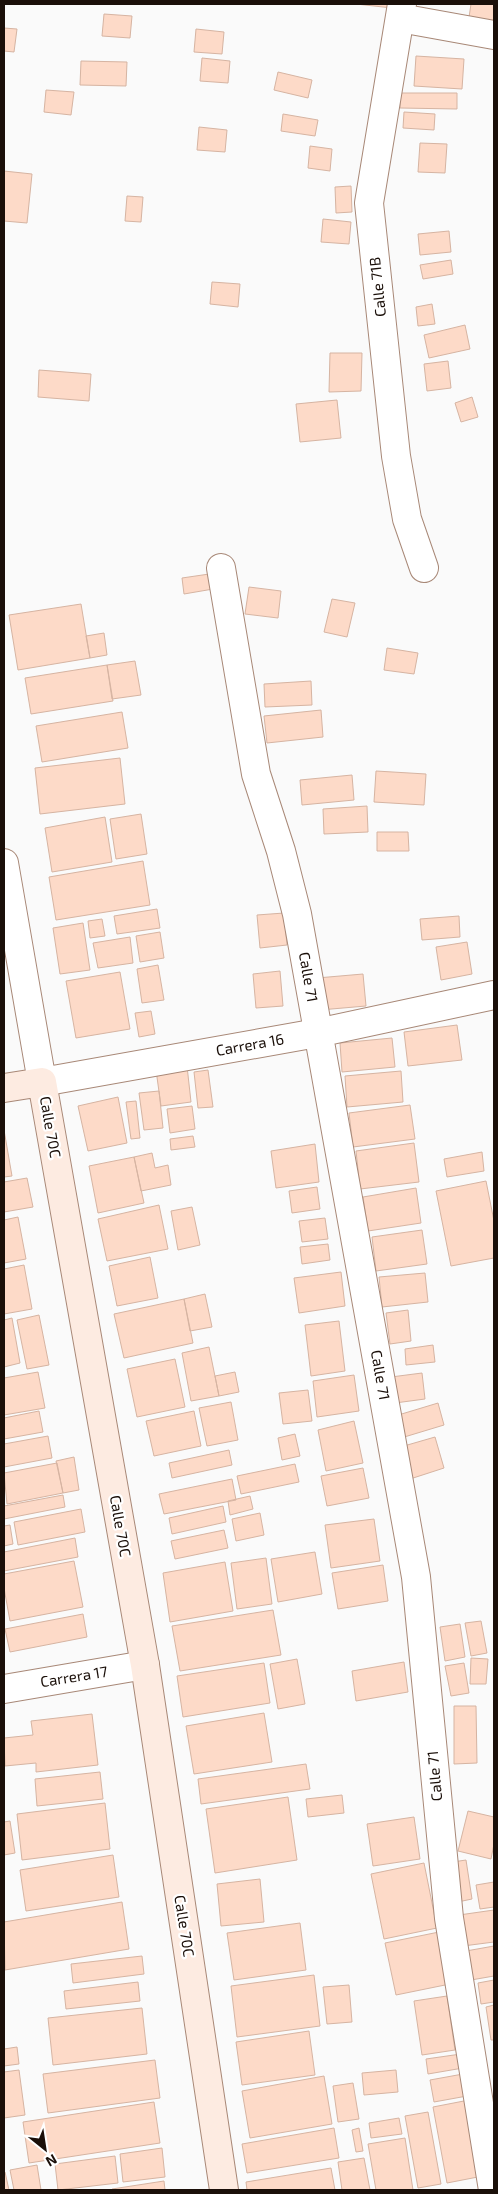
<svg xmlns="http://www.w3.org/2000/svg" width="498" height="2194" viewBox="0 0 498 2194" font-family="'Exo 2',sans-serif">
  <style>
    .building { fill: #fddac8; stroke: #d6b4a2 }
    .lines { fill: none; stroke-linecap: round; stroke-linejoin: round }
    .street-casing { stroke: #a88877; stroke-width: 30 }
    .secondary-casing { stroke: #a88877; stroke-width: 30 }
    .street { stroke: #fff; stroke-width: 28 }
    .secondary { stroke: #fdebe1; stroke-width: 28 }
    .labels { text-anchor: middle; stroke-width: 4.5; stroke-linejoin: round; paint-order: stroke }
    .street-label { font-size: 15px; fill: #1a0f09; stroke: #fff }
  </style>
  <rect width="100%" height="100%" fill="#fafafa"/>
  <path class="building" d="M356,4h37l-1,4z
    M471,4h23v24l-26,-4z
    M104,14l28,2 -2,22 -28,-2z
    M4,28l13,1 -3,23 -10,-1z
    M196,29l28,3 -2,22 -28,-2z
    M416,56l48,3 -2,30 -48,-3z
    M202,58l28,3 -2,22 -28,-2z
    M81,61l46,1 -1,24 -46,-1z
    M278,72l34,8 -4,18 -34,-8z
    M46,90l28,2 -3,23 -27,-3z
    M400,93h57v16l-57,-1z
    M404,112l31,2 -1,16 -31,-2z
    M283,114l35,6 -3,16 -34,-5z
    M199,127l28,3 -2,22 -28,-2z
    M420,143l27,1 -2,29 -27,-1z
    M310,146l22,3 -2,22 -22,-3z
    M4,171l28,3 -5,49 -23,-2z
    M351,186l1,26 -16,1 -1,-26z
    M127,196l16,1 -2,25 -16,-1z
    M323,219l28,3 -2,22 -28,-2z
    M449,231l2,21 -31,3 -2,-21z
    M451,260l2,14 -30,5 -3,-14z
    M212,282l28,2 -2,23 -28,-3z
    M432,304l3,20 -17,2 -2,-19z
    M465,325l5,24 -41,9 -5,-23z
    M330,353h32l-1,38 -32,1z
    M448,361l3,27 -24,3 -3,-27z
    M39,370l52,4 -2,27 -51,-4z
    M472,397l6,20 -17,5 -6,-19z
    M337,400l4,38 -41,4 -4,-38z
    M216,573l3,15 -35,6 -2,-16z
    M249,587l32,4 -3,27 -33,-4z
    M332,599l23,4 -8,34 -23,-5z
    M81,604l9,54 -72,12 -9,-55z
    M104,633l3,22 -17,3 -4,-22z
    M387,648l31,5 -4,21 -30,-4z
    M135,661l6,34 -29,4 -5,-34z
    M107,665l6,36 -82,13 -6,-36z
    M311,681l1,24 -47,2 -1,-23z
    M321,710l2,27 -56,6 -3,-27z
    M122,712l6,36 -86,14 -6,-36z
    M120,758l5,46 -85,10 -5,-46z
    M376,771l50,3 -2,31 -50,-3z
    M352,775l2,25 -52,5 -2,-25z
    M367,806l1,26 -44,2 -1,-25z
    M141,814l6,40 -31,5 -6,-40z
    M105,817l7,45 -60,10 -7,-44z
    M377,832h31l1,19h-32z
    M143,861l7,44 -94,15 -7,-43z
    M157,909l3,19 -43,6 -3,-18z
    M284,913l3,32 -27,3 -3,-33z
    M459,916l1,21 -38,3 -2,-21z
    M102,919l3,17 -15,2 -2,-17z
    M83,923l7,47 -30,4 -7,-46z
    M160,932l4,26 -24,4 -4,-26z
    M130,937l3,26 -35,5 -5,-25z
    M467,942l5,32 -31,6 -5,-33z
    M158,965l6,35 -22,3 -5,-34z
    M280,971l3,35 -27,2 -3,-34z
    M120,972l10,57 -54,9 -10,-57z
    M363,974l3,32 -46,4 -3,-32z
    M151,1011l4,23 -16,3 -4,-24z
    M457,1025l5,35 -54,6 -4,-34z
    M392,1038l3,29 -53,5 -2,-29z
    M187,1066l4,36 -30,4 -5,-36z
    M208,1070l5,37 -15,1 -4,-36z
    M401,1071l2,31 -56,5 -2,-31z
    M159,1091l4,37 -19,2 -5,-37z
    M118,1097l9,46 -39,8 -10,-45z
    M136,1101l4,37 -9,1 -5,-37z
    M410,1105l5,34 -62,8 -4,-34z
    M192,1106l3,23 -25,4 -3,-24z
    M4,1130l8,46 -8,1z
    M193,1136l2,11 -24,3 -1,-11z
    M414,1143l5,39 -59,7 -4,-38z
    M315,1144l4,38 -43,6 -5,-37z
    M482,1152l2,19 -37,6 -3,-18z
    M152,1153l3,15 13,-3 3,20 -30,6 -7,-34z
    M134,1157l10,46 -46,10 -9,-47z
    M27,1178l6,29 -29,5v-30z
    M486,1181l8,40v37l-43,8 -15,-75z
    M317,1187l3,22 -28,4 -3,-22z
    M416,1188l5,35 -53,8 -5,-34z
    M159,1205l9,44 -61,12 -9,-42z
    M192,1207l8,38 -22,5 -7,-39z
    M18,1217l8,42 -22,4v-43z
    M325,1218l3,21 -26,3 -3,-21z
    M422,1230l5,34 -51,7 -4,-34z
    M328,1244l2,16 -28,4 -2,-17z
    M150,1257l8,41 -41,8 -8,-40z
    M24,1265l8,44 -28,5v-45z
    M341,1272l4,34 -46,7 -5,-35z
    M425,1273l3,29 -46,5 -3,-30z
    M205,1294l7,33 -22,4 -6,-32z
    M184,1299l9,44 -69,15 -10,-44z
    M408,1310l3,31 -21,3 -4,-31z
    M39,1315l10,50 -22,4 -10,-49z
    M12,1318l8,45 -16,4v-47z
    M339,1321l6,50 -34,5 -6,-51z
    M433,1345l2,17 -29,3 -1,-16z
    M209,1347l10,49 -28,5 -9,-48z
    M175,1359l10,48 -48,10 -10,-48z
    M38,1372l7,36 -41,7v-37z
    M235,1372l4,20 -20,4 -4,-20z
    M422,1373l3,26 -30,4 -4,-26z
    M354,1375l5,36 -42,6 -4,-36z
    M308,1390l4,31 -29,3 -4,-31z
    M231,1402l7,38 -31,6 -8,-38z
    M438,1403l6,22 -43,13 -6,-22z
    M39,1411l4,21 -39,7v-21z
    M194,1411l7,35 -47,10 -8,-35z
    M354,1421l9,42 -37,8 -8,-41z
    M295,1434l5,22 -18,4 -4,-22z
    M48,1436l4,22 -48,9v-23z
    M435,1437l9,31 -37,12 -10,-32z
    M229,1450l3,15 -60,13 -3,-15z
    M74,1457l5,33 -16,3 -7,-32z
    M57,1463l6,30 -56,11 -3,-31z
    M295,1464l4,18 -58,12 -4,-18z
    M363,1468l6,30 -42,8 -6,-30z
    M232,1479l4,21 -72,14 -5,-20z
    M63,1495l2,12 -61,12v-13z
    M250,1496l3,13 -23,6 -2,-14z
    M223,1506l3,16 -54,12 -3,-16z
    M81,1509l4,23 -67,13 -4,-23z
    M260,1513l4,22 -28,6 -4,-22z
    M374,1519l6,42 -49,7 -6,-43z
    M10,1525l3,19 -9,2v-20z
    M224,1530l4,18 -53,11 -4,-18z
    M75,1538l3,19 -74,14v-19z
    M315,1552l7,42 -44,8 -7,-43z
    M266,1558l6,46 -35,5 -6,-46z
    M74,1561l9,46 -73,14 -6,-33v-14z
    M225,1562l8,49 -63,11 -7,-49z
    M383,1565l5,36 -50,8 -6,-36z
    M273,1610l8,45 -101,16 -8,-45z
    M83,1614l4,23 -77,15 -5,-23z
    M481,1621l6,32 -16,3 -6,-33z
    M460,1624l5,33 -20,4 -5,-34z
    M471,1658l17,1 -2,25h-16z
    M297,1659l8,45 -27,5 -8,-45z
    M404,1662l4,30 -52,9 -4,-30z
    M264,1663l6,40 -87,14 -6,-41z
    M464,1663l5,30 -18,3 -6,-30z
    M454,1706h22l1,57 -23,1z
    M264,1713l8,49 -78,12 -8,-48z
    M92,1714l6,51 -62,7v-9l-31,3 -1,-28 29,-3 -2,-14z
    M306,1764l4,25 -109,15 -3,-25z
    M100,1772l3,27 -66,7 -2,-27z
    M342,1795l2,18 -36,4 -2,-18z
    M288,1797l9,63 -82,13 -9,-64z
    M105,1803l5,46 -88,11 -5,-46z
    M468,1811l26,6v27l-3,15 -33,-8z
    M414,1817l6,42 -47,7 -6,-42z
    M10,1821l5,32 -11,2v-33z
    M113,1855l6,42 -93,14 -6,-41z
    M466,1860l6,39 -19,4 -7,-40z
    M424,1863l13,65 -53,11 -13,-65z
    M260,1879l4,43 -43,4 -4,-42z
    M494,1882v25l-14,2 -4,-24z
    M122,1902l7,47 -124,21 -1,-48z
    M494,1910v32l-31,4 -4,-31z
    M300,1923l6,47 -72,10 -7,-47z
    M439,1932l11,52 -54,11 -11,-52z
    M494,1946v30l-23,4 -5,-29z
    M142,1956l2,18 -71,9 -2,-19z
    M314,1975l6,51 -83,11 -6,-51z
    M494,1980v22l-13,2 -3,-21z
    M138,1982l2,19 -74,8 -2,-18z
    M349,1985l3,37 -25,2 -4,-37z
    M447,1996l8,54 -33,5 -8,-54z
    M494,2005v35h-3l-5,-33z
    M142,2008l5,46 -94,11 -5,-47z
    M309,2031l6,44 -73,10 -6,-43z
    M17,2047l2,17 -15,2v-17z
    M461,2054l2,14 -35,6 -2,-15z
    M155,2060l5,38 -112,15 -5,-39z
    M19,2070l6,45 -21,3v-46z
    M396,2070l2,22 -34,3 -2,-22z
    M463,2074l4,22 -33,6 -4,-22z
    M324,2076l8,48 -82,14 -8,-47z
    M353,2083l6,36 -21,3 -5,-36z
    M469,2100l14,76 -36,7 -14,-76z
    M154,2102l6,41 -131,20 -6,-41z
    M428,2112l13,72 -23,4 -13,-72z
    M399,2118l3,16 -31,4 -2,-15z
    M334,2128l5,30 -92,15 -5,-29z
    M359,2128l4,23 -7,1 -4,-22z
    M405,2138l8,52h-37l-8,-46z
    M162,2148l3,29 -42,5 -3,-28z
    M115,2156l3,27 -60,7 -3,-26z
    M364,2158l6,32h-28l-4,-28z
    M37,2165l4,25h-27l-4,-20z
    M331,2168l4,22h-88l-1,-8z
    M5,2172l4,18h-5v-17z
    M164,2181l1,9h-53v-1z"/>
  <g class="lines">
    <g class="street-casing">
      <path id="street" d="M402,4l-33,199 27,253 11,63 17,49
        M400,18l94,17
        M221,568l35,206 25,77 16,63 119,663 33,341 44,272
        M4,863l38,219 275,-49 177,-38
        M4,1689l141,-24"/>
    </g>
    <g class="secondary-casing">
      <path id="secondary" d="M4,1088l38,-6 103,583 79,525"/>
    </g>
    <use href="#street" class="street"/>
    <use href="#secondary" class="secondary"/>
  </g>
  <g class="labels">
    <g class="street-label">
      <text transform="translate(378 287) rotate(-96)" y="5">Calle 71B</text>
      <text transform="translate(308 977) rotate(80)" y="5">Calle 71</text>
      <text transform="translate(250 1045) rotate(-10)" y="5">Carrera 16</text>
      <text transform="translate(50 1127) rotate(80)" y="5">Calle 70C</text>
      <text transform="translate(380 1375) rotate(80)" y="5">Calle 71</text>
      <text transform="translate(120 1526) rotate(80)" y="5">Calle 70C</text>
      <text transform="translate(74 1677) rotate(-9)" y="5">Carrera 17</text>
      <text transform="translate(435 1776) rotate(-95)" y="5">Calle 71</text>
      <text transform="translate(184 1926) rotate(81)" y="5">Calle 70C</text>
    </g>
  </g>
  <rect width="498" height="2194" fill="none" stroke="#1a0f09" stroke-width="10"/>
  <g transform="translate(45 2149) rotate(150)" stroke="#ffffff" stroke-width="4" paint-order="stroke">
  <path d="M0-4L9 19L0 12L-9 19Z" fill="#1a0f09"/>
  <text y="-8" font-size="14" font-weight="bold" text-anchor="middle" fill="#1a0f09">N</text>
  </g>
</svg>
